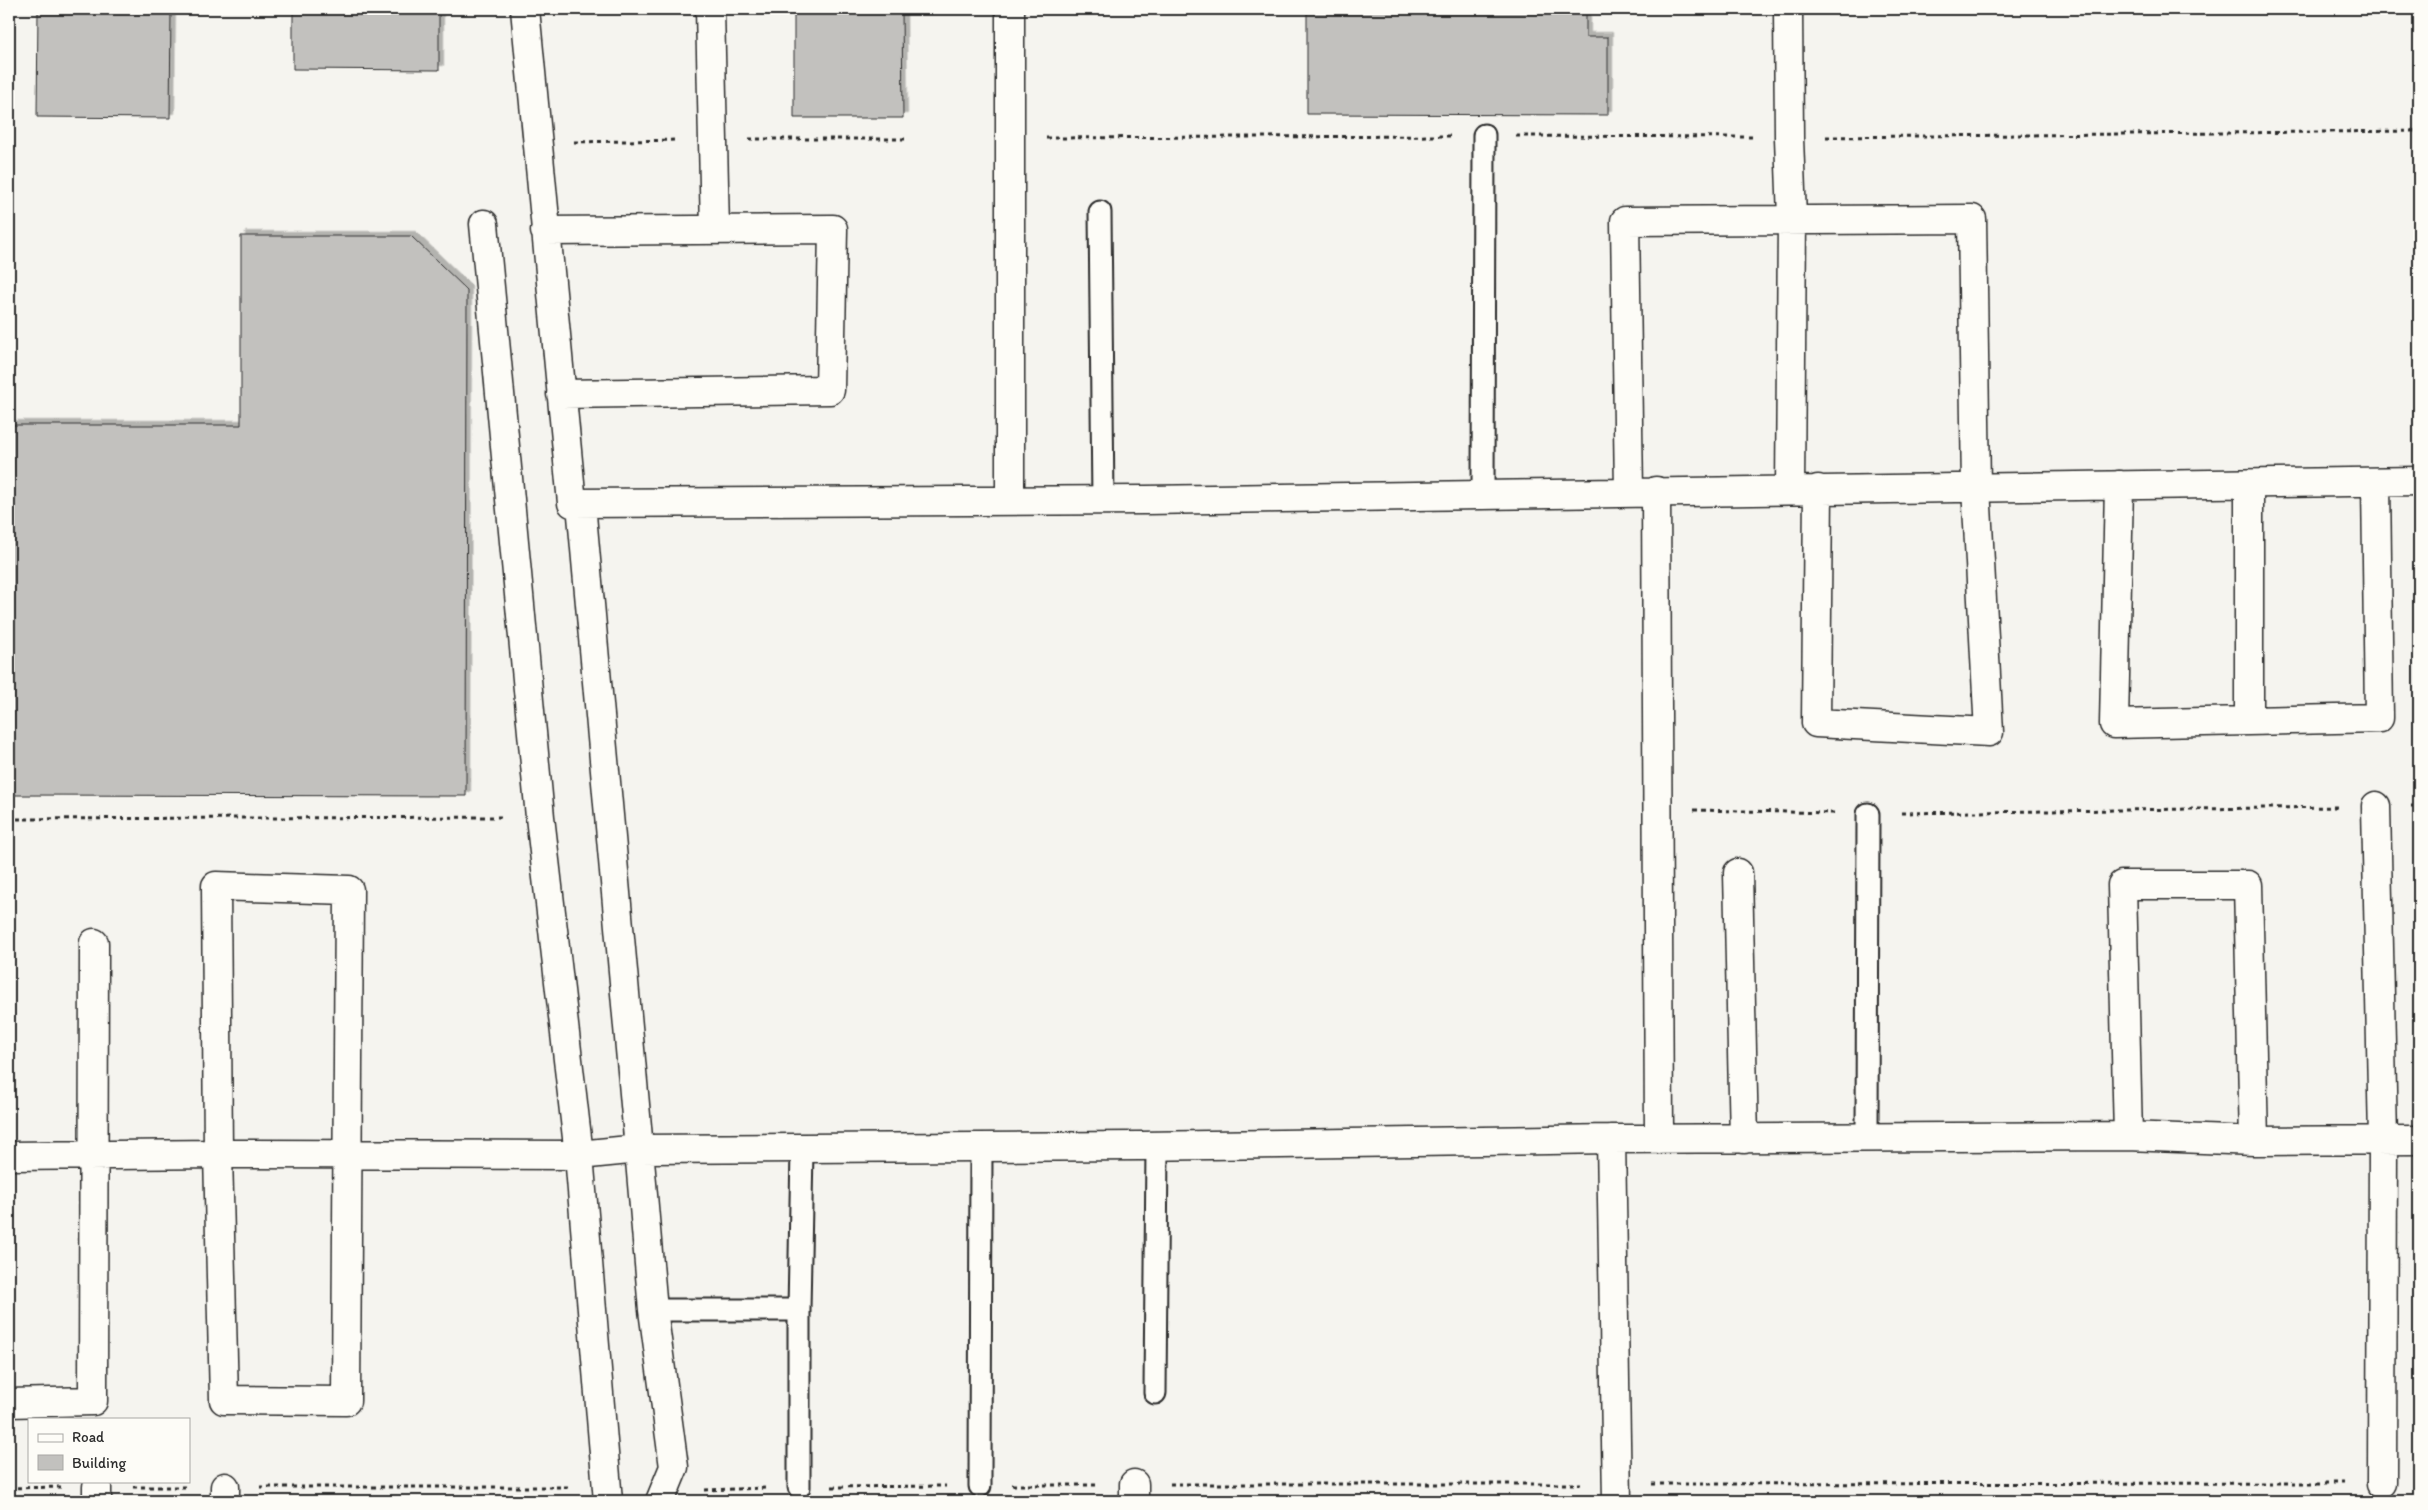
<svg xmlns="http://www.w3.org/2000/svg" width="2428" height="1510" viewBox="0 0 2428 1510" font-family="Itim,sans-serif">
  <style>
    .building { fill: #c2c1be; stroke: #2b2b2b; filter: url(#shadow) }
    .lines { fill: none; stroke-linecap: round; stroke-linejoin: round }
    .service-casing { stroke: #2b2b2b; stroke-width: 25 }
    .minor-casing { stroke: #2b2b2b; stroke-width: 31 }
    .path { stroke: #2b2b2b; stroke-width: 3; stroke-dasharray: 4 4; stroke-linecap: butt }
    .service { stroke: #fdfcf7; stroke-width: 21 }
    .minor { stroke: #fdfcf7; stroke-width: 28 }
  </style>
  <defs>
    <filter id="shadow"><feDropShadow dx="4.5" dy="-4.5" stdDeviation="0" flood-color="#0004"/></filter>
  </defs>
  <rect width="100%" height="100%" fill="#f5f4ef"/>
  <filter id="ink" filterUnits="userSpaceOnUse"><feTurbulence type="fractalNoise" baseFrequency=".02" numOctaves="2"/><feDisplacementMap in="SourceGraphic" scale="10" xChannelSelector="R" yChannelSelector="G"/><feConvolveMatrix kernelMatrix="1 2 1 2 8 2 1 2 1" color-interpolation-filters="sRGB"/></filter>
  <g filter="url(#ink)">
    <path class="building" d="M38,9h133l-1,109 -133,-1z
      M293,9h146v61l-146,-1z
      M794,9h108l1,109h-109z
      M1307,9h279v28h22v78l-301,-1z
      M241,236h170l56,54 -1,506 -457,-1v-370h232z"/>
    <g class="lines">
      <g class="service-casing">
        <path id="service" d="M1100,212l3,289
          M1483,494l1,-359
          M1867,1138l1,-324
          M653,1310h146
          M1155,1393l2,-247
          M980,1486l1,-338
          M799,1487v-177l3,-160"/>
      </g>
      <g class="minor-casing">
        <path id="minor" d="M525,9l47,494 574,-3 1273,-19
          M710,9l5,221
          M1010,9v492
          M1788,9l1,129 3,80 -2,272
          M484,224l56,593 39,338 29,346
          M545,231l288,-2 -3,161 -269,4
          M2119,485l-5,239 265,-6 -3,-236
          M1656,491l3,648
          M1629,492l-4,-271 347,-2 4,268 13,245 -173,-9 2,-234
          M581,504l58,645 502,-3 470,-7 517,-3 126,5 165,-1
          M2249,720v-236
          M2376,806l7,333 -1,344
          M1738,873l6,266
          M216,886l133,4 -3,511 -122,-1 -6,-246z
          M2128,1136l-6,-251h126l6,256
          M1611,1139l6,362
          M9,1156l209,-2 361,1 60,-6 14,161 21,157 -14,34
          M9,1403l84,-2 1,-458
          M1134,1484v17
          M97,1487v14
          M225,1501v-14"/>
      </g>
      <path class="path" d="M1516,136l237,1
        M1826,137l593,-6
        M1046,138l404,-2
        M749,139h157
        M574,142l104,-2
        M2411,806h8
        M1694,810l141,3
        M1901,813l439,-6
        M9,819l494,-2
        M1170,1484h411
        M1652,1484l694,-1
        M1012,1485h86
        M133,1487h56
        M260,1487h312
        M832,1487l114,-1
        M9,1488l53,-1
        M705,1490l61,-2"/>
      <use href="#service" class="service"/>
      <use href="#minor" class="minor"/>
    </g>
  </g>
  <rect width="2428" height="1510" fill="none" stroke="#fdfcf7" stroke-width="30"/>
  <rect x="15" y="15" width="2398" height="1480" fill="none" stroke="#2b2b2b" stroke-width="2" filter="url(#ink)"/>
  <rect x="28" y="1418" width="162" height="65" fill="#fdfcf7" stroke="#a9a8a5"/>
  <rect x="38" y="1434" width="25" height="8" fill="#fdfcf7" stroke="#a9a8a5"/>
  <text x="72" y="1442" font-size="15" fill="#2b2b2b">Road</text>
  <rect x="38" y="1455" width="25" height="15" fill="#c2c1be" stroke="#a9a8a5"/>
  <text x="72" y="1468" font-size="15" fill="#2b2b2b">Building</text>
</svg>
